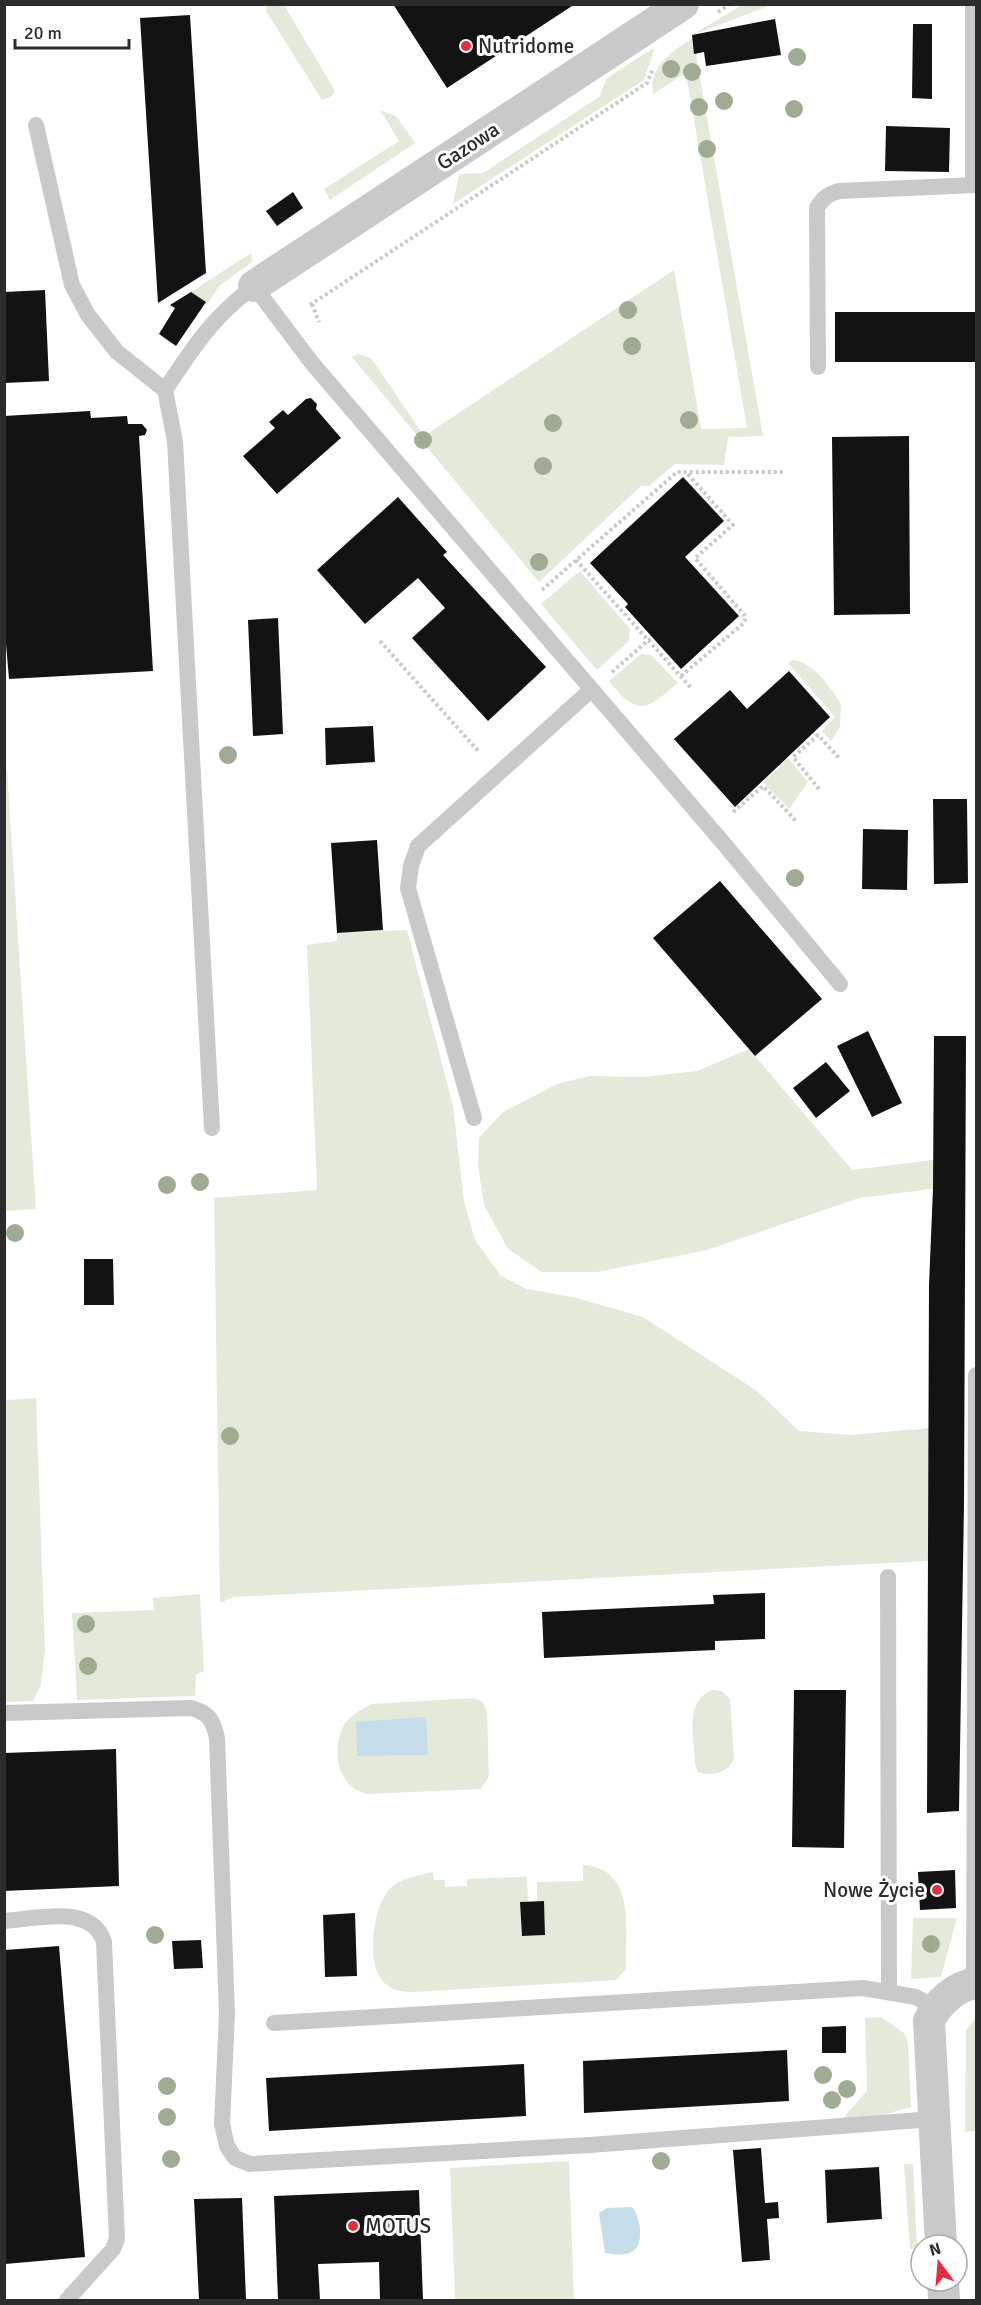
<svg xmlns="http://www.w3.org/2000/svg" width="981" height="2305" viewBox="0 0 981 2305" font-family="Signika,sans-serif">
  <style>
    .green { fill: #e3ead9 }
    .water { fill: #c5ddea }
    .building { fill: #131313 }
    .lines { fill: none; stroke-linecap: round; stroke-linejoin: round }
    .path { stroke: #c9c9c9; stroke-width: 4; stroke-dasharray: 3 3; stroke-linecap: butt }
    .service { stroke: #c9c9c9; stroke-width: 16 }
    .minor { stroke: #c9c9c9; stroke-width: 32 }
    .tree { fill: #9fab93 }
    .poi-dot { fill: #e42d42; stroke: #fff; stroke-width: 2 }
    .labels { text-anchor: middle; stroke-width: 6; stroke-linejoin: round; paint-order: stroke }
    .poi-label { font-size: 21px; fill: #2c2c2c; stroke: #fff; text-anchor: start }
    .street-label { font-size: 21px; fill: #2c2c2c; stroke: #fff }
  </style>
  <rect width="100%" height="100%" fill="#fff"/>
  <path class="green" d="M266,5h18l51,86 -4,6 -9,3 -56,-89z
    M742,5h29l-79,30z
    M693,38l70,398 -35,1 -4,28 -49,-1 -26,22h-8l-102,96 -187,-225 6,-3 13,4 53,78 250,-166 27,159 46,-1 -61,-355 -33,21c-5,-28 20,-43 40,-56z
    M655,47l-11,33 -191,124 6,-30 24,-1 116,-76 8,-19z
    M380,110l16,6 19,27 -85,57 -6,-11 75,-48z
    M251,253l1,9 -33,24 -11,17 -17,-11z
    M580,571l50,58 -1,12 -32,29 -56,-66z
    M641,654l10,1 27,28c-32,27 -40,35 -69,-2z
    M793,660c19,1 40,29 48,45l-1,22 -9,14 -9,-10 13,-14 -47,-54z
    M786,756l22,26 -19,27 -26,-27 17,-15 -2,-3z
    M5,770h2l29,439 -31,2z
    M407,930l46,176 11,95 11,39 26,36 26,13 50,9 66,19 114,74 42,40 52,4 78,-7 -1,133 -695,36 -13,6 -6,-405 103,-8 -10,-245 30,-4v-8z
    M749,1049l103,121 81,-10v29l-74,9 -152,52 -110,22h-55l-34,-23 -24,-44 -6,-40 1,-27 24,-26 54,-28 32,-8 54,1 54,-6z
    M36,1398l9,252 -4,35 -8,16 -28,1v-302z
    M200,1594l4,77 -8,4 -1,21 -118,4 -5,-87 82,-3 -1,-12z
    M712,1690l10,1 8,8 4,61c-8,13 -22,17 -36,12l-3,-8c-1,-25 -11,-63 17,-74z
    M474,1698l9,4 4,11 2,63 -8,13 -114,5c-29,-6 -36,-43 -24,-67 6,-12 18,-17 29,-23z
    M583,1865c54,4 42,64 43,104l-10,11 -202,12c-13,0 -25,-2 -33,-13 -15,-20 -8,-78 13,-94 11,-8 27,-10 39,-13l1,8h11v7l22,-1v-7l60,-2 1,25 -7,1 1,33 23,-1 -1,-33 -7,-1v-19l46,-1z
    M913,1918h44l-16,59 -30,2z
    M881,2017l23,16 4,9 3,65 -39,11 -30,1 25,-28 -2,-73z
    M976,2018v113l-11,1 1,-102z
    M569,2161l5,139h-119l-5,-132z
    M904,2164h9l4,84 -7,1z"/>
  <path class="water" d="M426,1717l2,38 -71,1 -1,-34z
    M632,2207c8,9 13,36 1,44 -8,6 -19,3 -28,2l-6,-40 8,-5z"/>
  <path class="building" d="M393,4h182l-128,84z
    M190,15l16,258 -48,30 -18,-285z
    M775,19l6,36 -75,11 -2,-14 -10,2 -2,-19z
    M913,24h19v75l-20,-1z
    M886,126l64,2 -1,44 -64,-1z
    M293,192l10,16 -26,18 -11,-15z
    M45,290l4,91 -45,2v-91z
    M191,292l15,10 -30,44 -17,-12 16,-26 -5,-3z
    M835,312h141v50h-141z
    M311,398l6,6 -1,5 25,29 -64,56 -34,-38 32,-28 -6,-6 14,-12 5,5 18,-16z
    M90,411l1,7 36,-2 1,8h14l5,6 -2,5 -6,1 14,235 -144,8 -5,-58v-205z
    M909,436l1,178 -76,1 -2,-178z
    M683,477l41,44 -39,36 54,59 -58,53 -56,-62 3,-3 -38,-41z
    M398,497l49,55 -4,3 103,112 -58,54 -76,-83 33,-30 -27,-30 -53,46 -48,-54z
    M278,618l5,116 -30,2 -5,-116z
    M789,671l41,46 -95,90 -61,-68 56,-49 17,19z
    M373,726l2,36 -49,3 -1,-37z
    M933,799h34l1,84 -34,1z
    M863,829l45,1 -1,60 -45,-1z
    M377,840l6,90 -46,3 -6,-90z
    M720,881l102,118 -67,57 -102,-118z
    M868,1031l34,72 -30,14 -35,-71z
    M934,1036h32l-2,468 -5,307 -32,2 2,-528 4,-96z
    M826,1062l24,29 -34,27 -23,-30z
    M84,1259h29l1,46h-30z
    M765,1593v46l-50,2v9l-171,8 -2,-46 172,-8 -1,-9z
    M794,1690h52l-2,158 -52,-1z
    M116,1749l3,137 -115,5v-138z
    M955,1870l1,38 -36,2 -2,-38z
    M544,1901l1,34 -23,1 -2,-34z
    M355,1913l2,63 -32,1 -2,-62z
    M201,1940l2,28 -29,1 -2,-28z
    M59,1946l26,311 -80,7v-314z
    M846,2026v27h-24v-26z
    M787,2050l2,51 -205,12 -1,-52z
    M524,2064l2,52 -257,15 -3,-53z
    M761,2148l4,55 13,-1 1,16 -12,1 3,41 -28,2 -9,-112z
    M879,2167l3,52 -55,4 -2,-53z
    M419,2190l4,110h-43l-1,-38 -61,2 2,36h-42l-4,-104z
    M242,2198l4,102h-47l-5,-101z"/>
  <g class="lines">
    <path class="path" d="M718,12l12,-8
      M312,304l7,18
      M310,305l337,-222 6,-14
      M576,560l116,129
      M542,590l135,-118h108
      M380,641l100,112
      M612,672l40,-35
      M681,676l63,-53 2,-6 -51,-59 38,-33 -47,-53
      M819,789l-26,-32 25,-22 21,23
      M733,812l30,-26 34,36"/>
    <path class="service" d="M36,125l36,160 16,30 29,37 48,38
      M973,185v-181
      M818,367l-1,-159c6,-10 11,-14 22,-17l137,-6
      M474,1118l-66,-230 3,-22 7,-20 173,-156
      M212,1128l-37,-687 -10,-51c30,-45 45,-70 89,-104l58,77 413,482 115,139
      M888,1577l1,414
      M4,1713l187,-5c18,5 22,12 26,30l10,276 -5,110 5,22 8,12 15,6 340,-19 343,-26
      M4,1921c31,-2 88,-18 100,21l13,297 -4,10 -46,51
      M974,1983l2,-608
      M274,2023l589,-35 53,9 18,11"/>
    <path class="minor" d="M254,286l429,-282
      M941,2245l-12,-224c8,-18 27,-35 47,-38
      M943,2281l1,19"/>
  </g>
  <g class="tree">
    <circle cx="797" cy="57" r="9"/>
    <circle cx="671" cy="69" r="9"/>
    <circle cx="692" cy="72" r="9"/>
    <circle cx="724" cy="101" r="9"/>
    <circle cx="699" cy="107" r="9"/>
    <circle cx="794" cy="109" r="9"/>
    <circle cx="707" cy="149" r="9"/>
    <circle cx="628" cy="310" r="9"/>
    <circle cx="632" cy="346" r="9"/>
    <circle cx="689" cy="420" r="9"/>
    <circle cx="553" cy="423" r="9"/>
    <circle cx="423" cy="440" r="9"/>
    <circle cx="543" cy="466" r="9"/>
    <circle cx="539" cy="562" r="9"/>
    <circle cx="228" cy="755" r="9"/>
    <circle cx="795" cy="878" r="9"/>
    <circle cx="200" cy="1182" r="9"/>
    <circle cx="167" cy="1185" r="9"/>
    <circle cx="15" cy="1233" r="9"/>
    <circle cx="230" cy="1436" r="9"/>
    <circle cx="86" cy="1624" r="9"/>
    <circle cx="88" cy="1666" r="9"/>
    <circle cx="155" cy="1935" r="9"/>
    <circle cx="931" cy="1944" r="9"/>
    <circle cx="823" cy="2075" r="9"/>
    <circle cx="167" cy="2086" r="9"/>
    <circle cx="847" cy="2089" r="9"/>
    <circle cx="832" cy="2100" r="9"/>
    <circle cx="167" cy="2117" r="9"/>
    <circle cx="171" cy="2159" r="9"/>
    <circle cx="661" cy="2161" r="9"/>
  </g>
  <g class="poi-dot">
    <circle cx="466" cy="46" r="6"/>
    <circle cx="937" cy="1890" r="6"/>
    <circle cx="353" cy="2226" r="6"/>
  </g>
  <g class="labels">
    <g class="poi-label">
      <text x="478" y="53">Nutridome</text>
      <text x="925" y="1897" text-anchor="end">Nowe Życie</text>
      <text x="365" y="2233">MOTUS</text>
    </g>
    <g class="street-label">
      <text transform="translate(468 146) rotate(-33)" y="7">Gazowa</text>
    </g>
  </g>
  <rect width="981" height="2305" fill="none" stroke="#2c2c2c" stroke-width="12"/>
  <g transform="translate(939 2263) rotate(344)"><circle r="28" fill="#ffffff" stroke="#ababab" stroke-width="1.5"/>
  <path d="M0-4.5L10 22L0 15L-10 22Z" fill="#e42d42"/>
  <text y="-9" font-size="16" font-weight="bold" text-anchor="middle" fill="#2c2c2c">N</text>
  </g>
  <path d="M15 39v9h114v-9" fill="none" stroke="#2c2c2c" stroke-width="3"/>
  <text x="24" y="39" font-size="18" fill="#2c2c2c" stroke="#ffffff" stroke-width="4.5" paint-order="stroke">20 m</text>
</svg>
